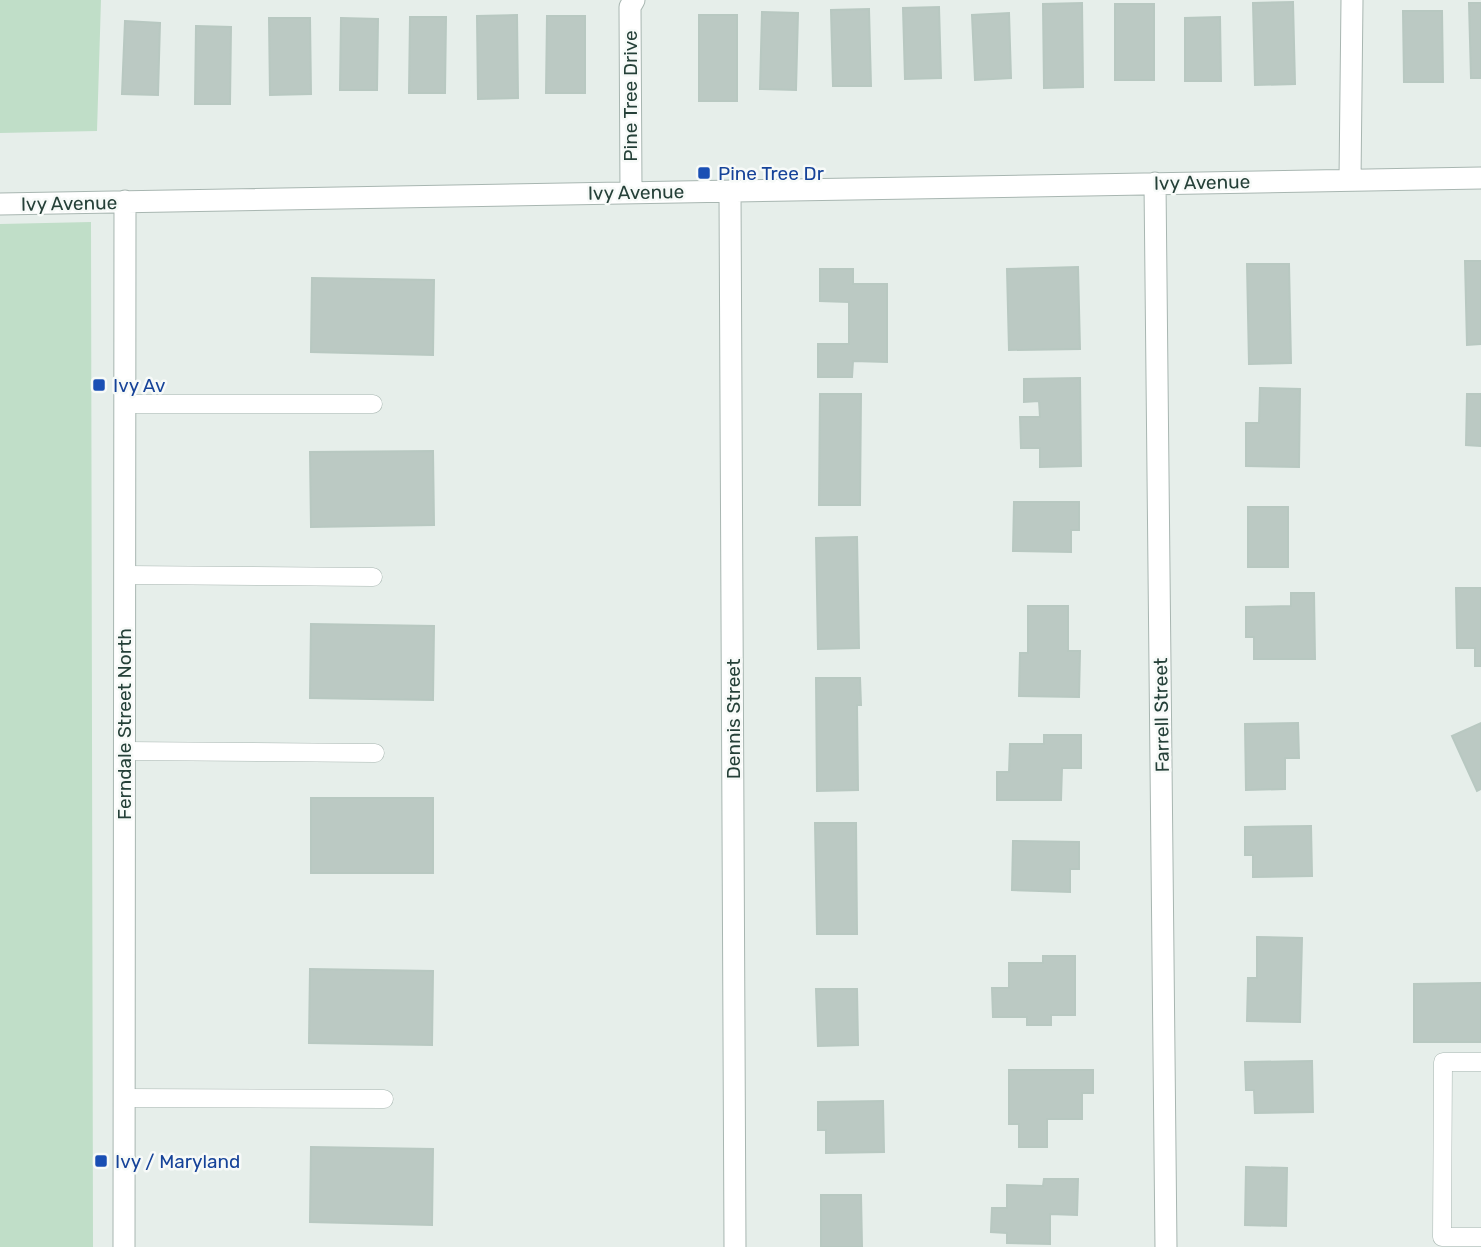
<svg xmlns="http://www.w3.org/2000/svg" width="1481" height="1247" viewBox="0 0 1481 1247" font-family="Rubik,sans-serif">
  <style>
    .green { fill: #c0dec8 }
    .building { fill: #bbc9c3; stroke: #b8c8c1; stroke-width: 2 }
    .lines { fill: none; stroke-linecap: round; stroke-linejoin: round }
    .service-casing { stroke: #a8b6b1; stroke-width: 19 }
    .minor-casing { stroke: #a8b6b1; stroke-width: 23 }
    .service { stroke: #fff; stroke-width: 18 }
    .minor { stroke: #fff; stroke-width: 21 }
    .transit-dot { fill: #1a4fb4; stroke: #f7faf8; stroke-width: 2.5 }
    .labels { text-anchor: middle; stroke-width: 5; stroke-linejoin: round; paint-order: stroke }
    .street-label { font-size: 19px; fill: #254038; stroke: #f7faf8 }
    .transit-label { font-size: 19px; fill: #164399; stroke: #f7faf8; text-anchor: start }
  </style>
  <rect width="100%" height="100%" fill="#e6eeea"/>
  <path class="green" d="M0,0h101l-4,131 -97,2z
    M91,222l2,1025h-93v-1023z"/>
  <path class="building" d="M1293,2l2,82 -40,1 -2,-82z
    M1082,3l1,84 -39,1 -1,-84z
    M1469,3h12v75h-10z
    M1115,4h39v76h-39z
    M939,7l2,71 -36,1 -2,-71z
    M869,9l2,77h-38l-2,-76z
    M1403,11h39l1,71h-39z
    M762,12l36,1 -2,77 -36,-1z
    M1009,13l2,65 -36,2 -3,-65z
    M517,15l1,83 -40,1 -1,-83z
    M699,15h38v86h-38z
    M547,16h38v77h-39z
    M410,17h36l-1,76h-36z
    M1220,17l1,64h-36v-63z
    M269,18h41l1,76 -41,1z
    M341,18l37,1 -1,71h-37z
    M125,21l35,2 -2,72 -36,-1z
    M196,26l35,1 -1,77h-35z
    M1465,261h16v83l-14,1z
    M1247,264h42l2,99 -42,1z
    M1078,267l2,82 -71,1 -2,-81z
    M820,269h33v15h34v78l-34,-1 -1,16h-34v-33h31v-42l-29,-1z
    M312,278l122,2 -1,75 -122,-3z
    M1080,378l1,88 -41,1v-19h-19l-1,-31h20l-1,-16 -15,1v-23z
    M1260,388l40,1 -1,78 -53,-1v-43h13z
    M820,394h41l-1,111h-41z
    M1467,394h14v52l-15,-1z
    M433,451l1,74 -123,2 -1,-75z
    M1014,502h65v28h-8v22l-58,-1z
    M1248,507h40v60h-40z
    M857,537l2,111 -41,1 -2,-111z
    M1456,588h25v78h-6v-18h-18z
    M1291,593h23l1,66h-61v-22h-8v-30l45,-1z
    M1028,606h40v45h12l-1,46 -60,-1 1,-43h8z
    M311,624l123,2 -1,74 -123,-2z
    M816,678h44l1,27h-4l1,85 -41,1z
    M1298,723l1,35h-14v31l-39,1 -1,-66z
    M1481,723v66l-4,2 -25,-55z
    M1044,735h37v33h-19l-1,32h-64v-28h12l1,-28h34z
    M311,798h122v75h-122z
    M815,823h41l1,111h-40z
    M1311,826l1,50 -59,1v-22h-8v-28z
    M1013,841l66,1v27h-9v23l-58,-2z
    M1257,937l45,1 -2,84 -53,-1 1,-43h9z
    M1043,956h32v59h-24v10h-24v-8h-34l-1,-29h17v-25h34z
    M310,969l123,2 -1,74 -123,-2z
    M1481,983v59h-67v-58z
    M816,989h41l1,56 -40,1z
    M1312,1061l1,51 -58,1 -1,-23h-8l-1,-28z
    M1009,1070h84v23h-11v26h-35v28h-28v-23h-10z
    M883,1101l1,51 -58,1v-23h-8v-28z
    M311,1147l122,2 -1,76 -122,-3z
    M1246,1167l41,1 -1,58 -41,-1z
    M1044,1179h34l-1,36 -27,-1v30l-43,-1v-10l-16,-1 1,-24h15v-23l36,1z
    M821,1195h40l1,52h-41z"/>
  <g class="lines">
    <g class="service-casing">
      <path id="service" d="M124,404h249
        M124,575l249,2
        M124,751l251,2
        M1481,1062h-38l-1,175h39
        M124,1098l260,1"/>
    </g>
    <g class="minor-casing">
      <path id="minor" d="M1350,180l2,-180
        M1155,183l11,1064
        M730,191l5,1056
        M631,193l-1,-186 4,-7
        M0,204l1481,-26
        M124,1247l1,-1046"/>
    </g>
    <use href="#service" class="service"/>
    <use href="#minor" class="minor"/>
  </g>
  <g class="transit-dot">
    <rect x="697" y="166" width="14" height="14" rx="3.5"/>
    <rect x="92" y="378" width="14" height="14" rx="3.5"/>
    <rect x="94" y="1154" width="14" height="14" rx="3.5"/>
  </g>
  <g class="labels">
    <g class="street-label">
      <text transform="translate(630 96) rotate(-90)" y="7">Pine Tree Drive</text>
      <text transform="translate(1202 182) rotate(-1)" y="7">Ivy Avenue</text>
      <text transform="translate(636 192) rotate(-1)" y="7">Ivy Avenue</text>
      <text transform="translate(69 203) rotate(-1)" y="7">Ivy Avenue</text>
      <text transform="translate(1161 715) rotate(-91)" y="7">Farrell Street</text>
      <text transform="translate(733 719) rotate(-90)" y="7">Dennis Street</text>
      <text transform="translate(124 724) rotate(-90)" y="7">Ferndale Street North</text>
    </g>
    <g class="transit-label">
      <text x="718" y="180">Pine Tree Dr</text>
      <text x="113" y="392">Ivy Av</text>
      <text x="115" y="1168">Ivy / Maryland</text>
    </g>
  </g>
</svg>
